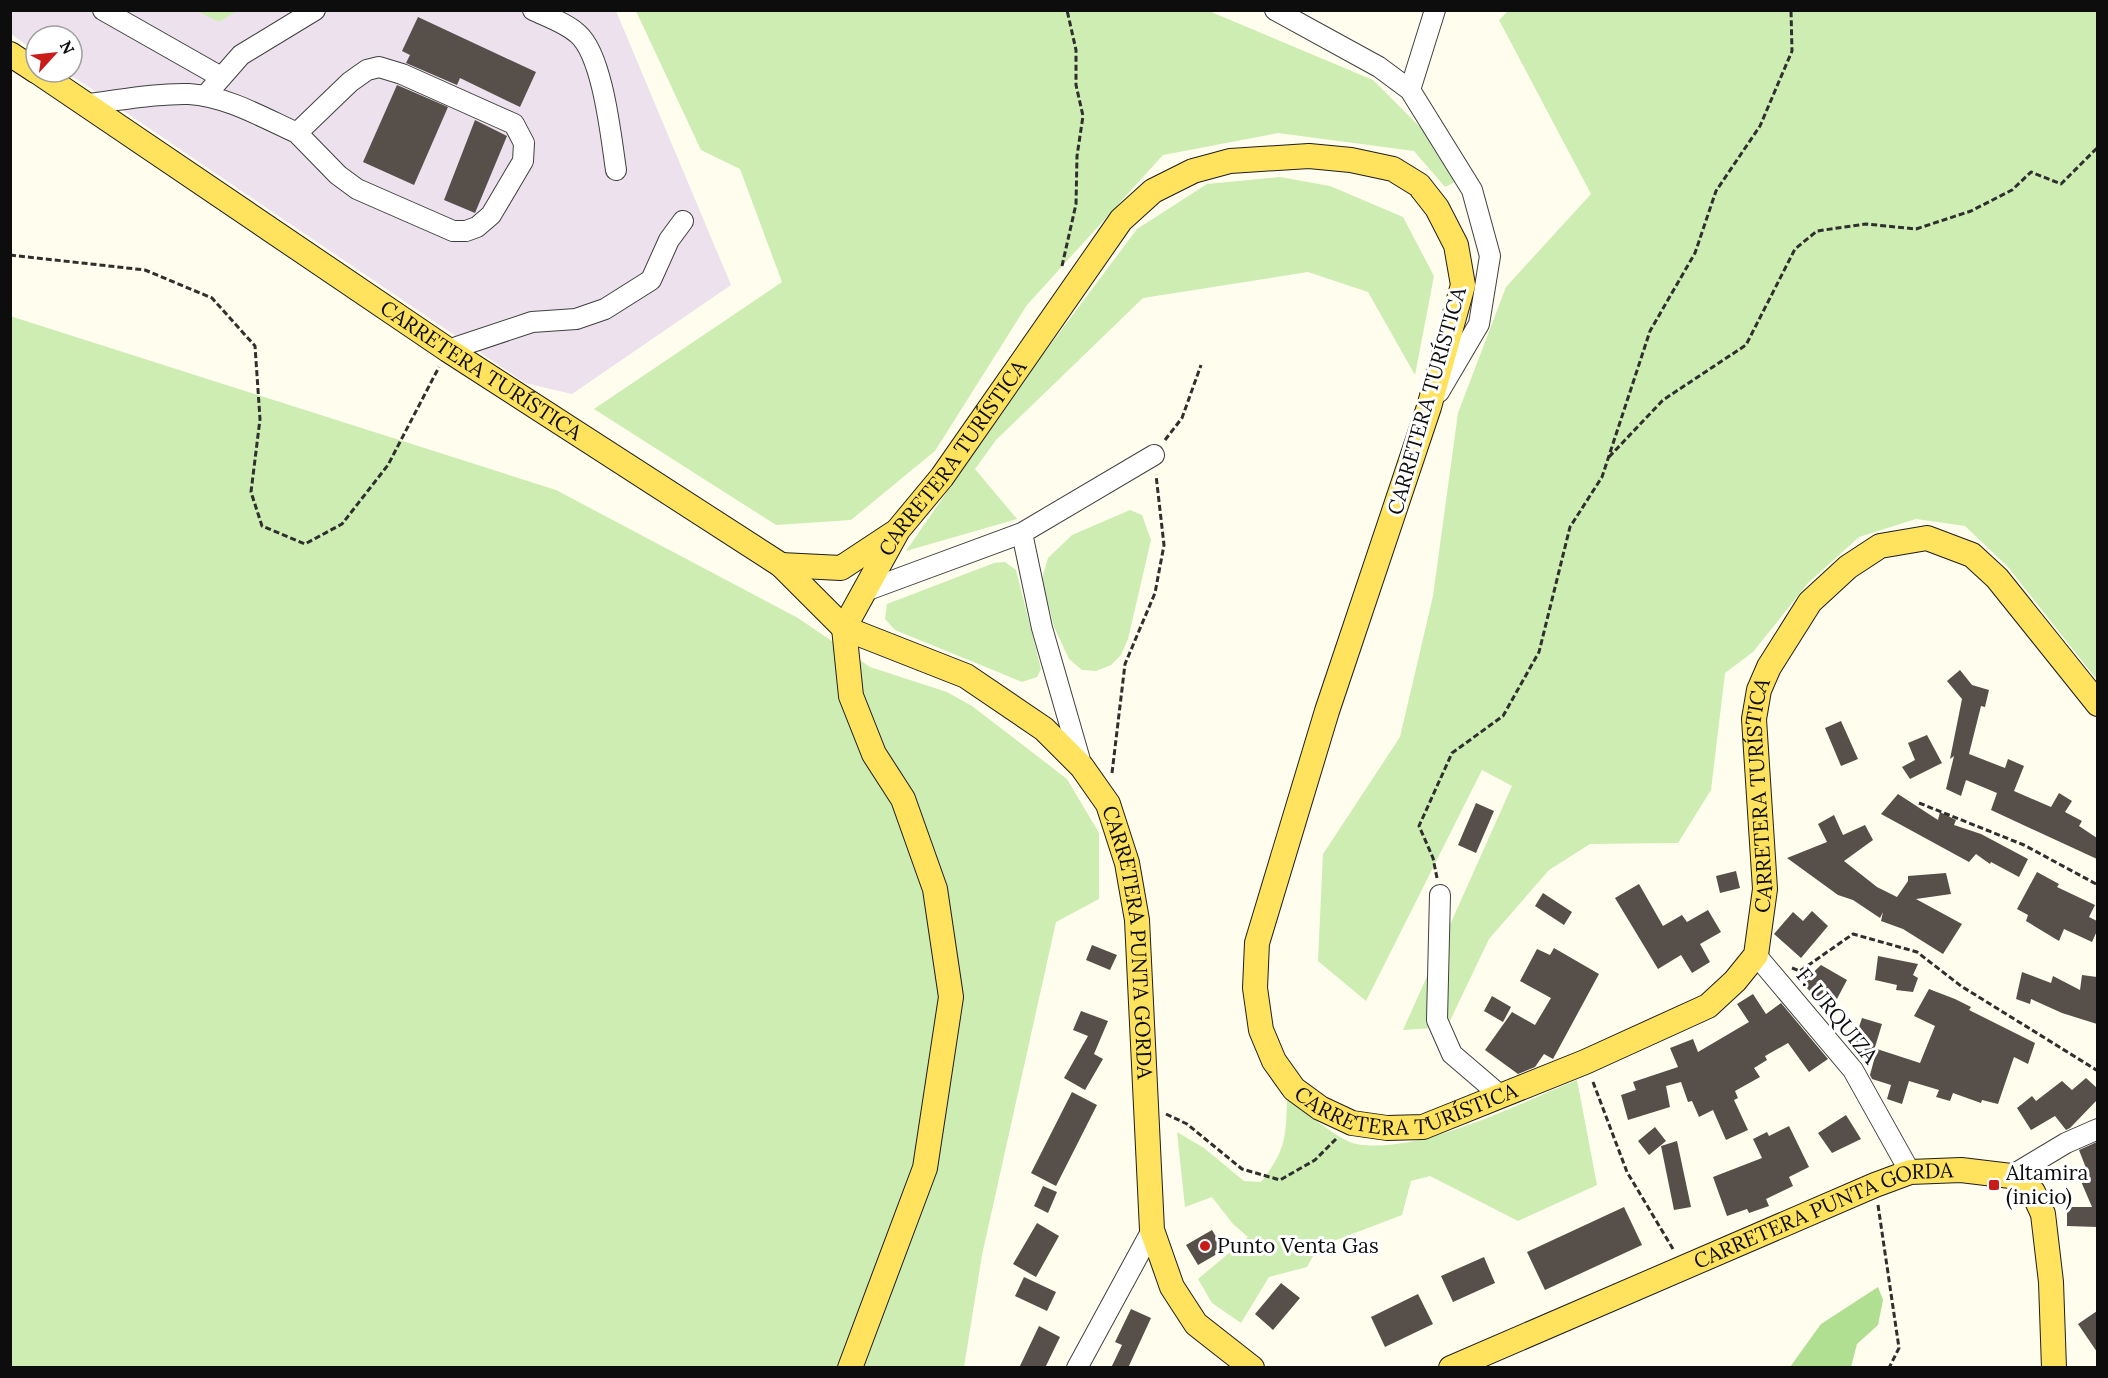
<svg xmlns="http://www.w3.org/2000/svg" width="2108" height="1378" viewBox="0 0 2108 1378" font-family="Lora,serif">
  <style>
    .industrial { fill: #ece1ed }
    .green { fill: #ceedb3 }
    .forest { fill: #b0df91 }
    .building { fill: #574f49 }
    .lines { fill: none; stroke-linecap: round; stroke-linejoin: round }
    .minor-casing { stroke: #404040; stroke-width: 22 }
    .major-casing { stroke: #1e1e1e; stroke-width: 26 }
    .path { stroke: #2f2f2f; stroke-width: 3; stroke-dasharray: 6 3; stroke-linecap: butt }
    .minor { stroke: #fff; stroke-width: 20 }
    .major { stroke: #ffe25d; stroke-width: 24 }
    .poi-dot { fill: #c91c1a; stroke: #fff; stroke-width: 2 }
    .labels { text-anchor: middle; stroke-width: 6; stroke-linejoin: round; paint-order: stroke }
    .street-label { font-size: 21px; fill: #0d0d0d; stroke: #fff }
    .poi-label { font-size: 21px; fill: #0d0d0d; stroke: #fff; text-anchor: start }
  </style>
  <rect width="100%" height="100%" fill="#fffded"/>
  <path class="industrial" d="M10,11h606l115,274 -159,109 -47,-11 -459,-311h6v-36h-36v16l-25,-18z"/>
  <path class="green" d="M1509,10l588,1v669l-89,-113 -43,-41 -49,-7 -57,18 -51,46 -55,69 -28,21 -14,117 -33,53 -88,1 -41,26 -60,69 -42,88 -44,3 109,-244 -30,-16 -116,231 -48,-40 5,-107 77,-117 33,-141 25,-183 48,-126 85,-93 -92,-174z
    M197,11l40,-1v1l-18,11z
    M636,11h573l164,69 49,49 37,51 -14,7 -31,-36 -136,-18 -115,22 -136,150 -92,146 -84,69 -75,5 -182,-116 188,-127 -42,-113 -39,-19z
    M1280,177l50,9 73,31 31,59 -19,99 -47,-83 -60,-20 -165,26 -147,142 -21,29 42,50 -111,32 124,-179 107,-143 70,-45z
    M10,316l546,174 242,128 72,49 77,25 25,14 95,73 32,54v66l-43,23 -74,333 -18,112h-953z
    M1130,510l12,5 9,25 -23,99 -7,16 -10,10 -15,6 -14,-1 -13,-11 -15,-32 -12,-48 6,-21 24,-23z
    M1005,562l11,8 25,99 -4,8 -15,5 -127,-52 -10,-11 2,-15 107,-41z
    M1577,1080l20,105 -79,36 -88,-45 -19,5 -9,34 -84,32 -11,20 -38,10 -28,46 -29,-20 -14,-24 50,-42 -15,-13 -21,-27 -27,10 -8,-75 27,16 40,33 17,1c25,-32 25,-44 26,-84 15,11 52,43 69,46 64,11 161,-40 221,-64z"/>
  <path class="forest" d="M1878,1287l5,13 -5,25 -21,19 -6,23h-61l31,-43z"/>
  <path class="building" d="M418,17l118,55 -16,35 -60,-29 -3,7 -51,-22 4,-8 -8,-4z
    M397,85l51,22 -34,78 -51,-23z
    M475,120l32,16 -32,77 -31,-13z
    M1960,670l12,15 17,5 -4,17 -4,-1 -12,48 36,14 3,-9 16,7 -10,25 37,16 8,-14 13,8 -7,11 17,9 -3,5 18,12v21l-106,-49 6,-17 -31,-13 -5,16 -15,-7 8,-33 -4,3 12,-60 -15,-18z
    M1841,721l17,38 -17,7 -16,-38z
    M1927,735l15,28 -32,16 -8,-12 13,-7 -7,-17z
    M1898,794l40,26 2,-8 16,8 -2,5 27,9 47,25 -9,18 -28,-15 -1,2 -14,-10 -7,8 -88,-48z
    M1476,803l18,8 -18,42 -18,-8z
    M1834,815l9,20 22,-10 8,15 -29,21 33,26 20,10 11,-16v-5l38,-3 5,21 -35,5 46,25 -19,30 -40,-25 -22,-8 2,-9 -3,6 -27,-18 -15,-5 -51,-37 40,-16 -9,-18z
    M1736,871l4,17 -20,5 -4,-17z
    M2037,872l22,12 -2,3 38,18 -6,12 8,4v10l-5,11 -28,-13 -5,12 -33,-20 2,-6 -11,-6z
    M1639,884l24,42 19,-11 5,7 21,-12 13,22 -21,12 10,18 -18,11 -11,-18 -23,14 -43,-71z
    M1543,893l29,19 -8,13 -29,-19z
    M1812,911l16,15 -27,32 -27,-24 19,-22 10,9z
    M1092,945l25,10 -7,15 -24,-10z
    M1554,948l45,26 -46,85 -9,-5 -9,13 -17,7 -33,-24 27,-38 23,13 16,-27 -31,-17 17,-32 13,6z
    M1878,956l40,8 -5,11 5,3 -5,14 -17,-2 1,-5 -22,-5z
    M1821,965l26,15 -17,32 -28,-29z
    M2022,972l29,11 2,-7 27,14 2,-15 15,2v47l-35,-11 -31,-14 -1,5 -14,-5z
    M1929,989l26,10 16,8 -2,3 66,33 -7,21 -14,-7 -16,47 -16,-4 -1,3 -28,-10 -3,8 -14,-4 3,-7 -30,-9 -7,23 -15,-5 4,-14 -19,-6 -2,-4 7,-26 43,14 15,-37 -21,-10z
    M1753,994l13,20 15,-11 47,56 -19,13 -21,-29 -23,13 2,4 -13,8 6,9 -25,14 3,7 -4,2 14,30 -22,10 -13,-30 -14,7 -7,-16 -4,1 -7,-20 -15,4 4,21 -42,13 -7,-25 15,-5 -3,-8 45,-15 -8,-19 23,-9 5,13 51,-30 -12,-18z
    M1492,996l19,11 -8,15 -19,-11z
    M1081,1011l27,10 -14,33 9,5 -18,31 -21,-12 24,-42 -15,-6z
    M1862,1018l20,6 -10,33 -18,-15z
    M2086,1078l11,10v12l-27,28 -4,2 -11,-14 -24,14 -14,-22 15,-12 4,5 26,-20 10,9z
    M1072,1092l25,13 -41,81 -25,-13z
    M1846,1115l15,24 -29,14 -14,-20z
    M1789,1126l20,41 -20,10 4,9 -27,13 3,7 -20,7 -2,-4 -20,7 -14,-39 49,-19 -9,-19 14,-7 2,4z
    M1655,1127l11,14 -17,14 -11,-14z
    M1677,1141l14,66 -17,3 -13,-64z
    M2097,1142v85l-30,-1v-19h25l-15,-35 9,-4 -7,-18z
    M1043,1186l14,6 -9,21 -14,-7z
    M1624,1207l18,38 -97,45 -18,-38z
    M1037,1223l22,13 -23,41 -23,-13z
    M1212,1230l12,20 -26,15 -12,-20z
    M1484,1257l11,26 -42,19 -12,-26z
    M1024,1277l32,15 -9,19 -32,-15z
    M1281,1283l19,15 -27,32 -18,-16z
    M1418,1294l15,30 -48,23 -14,-30z
    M1131,1309l20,9 -23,50h-17l11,-23 -7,-3z
    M2097,1311v41l-19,-28z
    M1039,1326l21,11 -15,31h-26z"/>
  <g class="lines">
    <g class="minor-casing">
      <path id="minor" d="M103,10l118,67
        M533,10c15,7 33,13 45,24 25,22 33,103 38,136
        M1275,10l104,57 31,23 62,100 18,66 -11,68 -40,68
        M1410,90l25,-80
        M205,96l36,-41 74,-45
        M88,104c33,-4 67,-11 101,-10 37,2 75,24 108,39l53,-51 17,-12 12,-3 23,7 112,50 10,19 -1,18 -32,54 -14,12 -11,4h-13l-96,-42 -19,-14 -41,-42
        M448,350l84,-28 44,-3 29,-10 46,-29 18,-40 14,-19
        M1022,533l20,95 40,139
        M865,591l157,-58 132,-78
        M1440,895l-3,125 15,34 49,42
        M1756,955l97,115 57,102
        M2011,1176l55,-33 32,-14
        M1077,1368l75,-138"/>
    </g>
    <g class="major-casing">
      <g id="major">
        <path d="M10,54l26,17"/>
        <path id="s1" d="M38,72l410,278 333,215 63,63 122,48 78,53 38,38 26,37 19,59 10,57 15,310 20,57 24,37 56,44"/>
        <path d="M781,565l60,3 53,-35"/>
        <path id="s2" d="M844,628l54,-98 44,-53 179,-257 32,-29 40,-20 37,-10 79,-5 42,4 42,9 26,16 18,23 19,37 7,40 -34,122 -102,304 -70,232 -2,45 6,42 13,31 20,28 26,19 32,15 35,5 36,-1 162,-65 123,-56 27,-25 21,-26 9,-66 -11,-170 5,-29 10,-23 41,-65 38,-35 32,-21 47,-8 45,17 25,23 101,126"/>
        <path d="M844,628l7,68 23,58 29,45 32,90 16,108 -26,171 -75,200"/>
        <path id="s3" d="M1451,1368l424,-183 35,-13 51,-2 50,6 22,16 10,22 8,68 3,86"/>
      </g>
    </g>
    <path class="path" d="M10,255l135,15 67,28 43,48 5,73 -9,73 11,34 43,18 37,-20 46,-59 51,-98
      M1062,266l14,-62 1,-48 6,-40 -7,-31v-35l-9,-40
      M1165,440l17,-22 19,-53
      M1609,457l54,-57 83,-55 49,-96 22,-18 49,-7 50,5 55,-18 41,-21 19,-18 30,12 37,-37
      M1112,773l13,-109 30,-71 9,-48 -8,-70
      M1919,803l105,42 74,40
      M1437,878l-4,-20 -14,-32 33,-73 51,-37 36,-64 31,-125 32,-50 48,-146 45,-78 21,-62 44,-65 32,-75 -1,-41
      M1792,968l8,3 53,-37 64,18 44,34 137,85
      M1593,1082l34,90 46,77
      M1166,1114l21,10 55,45 38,11 35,-20 21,-21
      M1878,1205l21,143 -10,20"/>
    <use href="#minor" class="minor"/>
    <use href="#major" class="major"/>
  </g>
  <g class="poi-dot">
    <rect x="1988" y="1179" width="12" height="12" rx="3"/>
    <circle cx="1205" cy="1246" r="6"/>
  </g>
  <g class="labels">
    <g class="street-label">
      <text dy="7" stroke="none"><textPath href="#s1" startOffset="534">CARRETERA TURÍSTICA</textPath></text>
      <text transform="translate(1427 401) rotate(-74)" y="7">CARRETERA TURÍSTICA</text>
      <text dy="7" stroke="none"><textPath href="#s2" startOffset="202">CARRETERA TURÍSTICA</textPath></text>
      <text dy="7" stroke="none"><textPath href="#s2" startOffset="2451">CARRETERA TURÍSTICA</textPath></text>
      <text dy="7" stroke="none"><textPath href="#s1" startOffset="1446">CARRETERA PUNTA GORDA</textPath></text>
      <text transform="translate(1837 1016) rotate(51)" y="7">F. URQUIZA</text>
      <text dy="7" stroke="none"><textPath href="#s2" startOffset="1893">CARRETERA TURÍSTICA</textPath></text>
      <text dy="7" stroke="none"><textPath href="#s3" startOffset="404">CARRETERA PUNTA GORDA</textPath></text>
    </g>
    <g class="poi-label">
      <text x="2006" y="1180">Altamira<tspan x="2006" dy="24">(inicio)</tspan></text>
      <text x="1217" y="1253">Punto Venta Gas</text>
    </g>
  </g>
  <rect width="2108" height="1378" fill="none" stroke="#0d0d0d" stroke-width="24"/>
  <g transform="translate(54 54) rotate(63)"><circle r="28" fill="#ffffff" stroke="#9e9e9e" stroke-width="1.5"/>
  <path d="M0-4.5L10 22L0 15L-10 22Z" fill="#c91c1a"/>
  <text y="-9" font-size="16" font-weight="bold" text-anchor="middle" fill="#0d0d0d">N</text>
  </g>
</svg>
